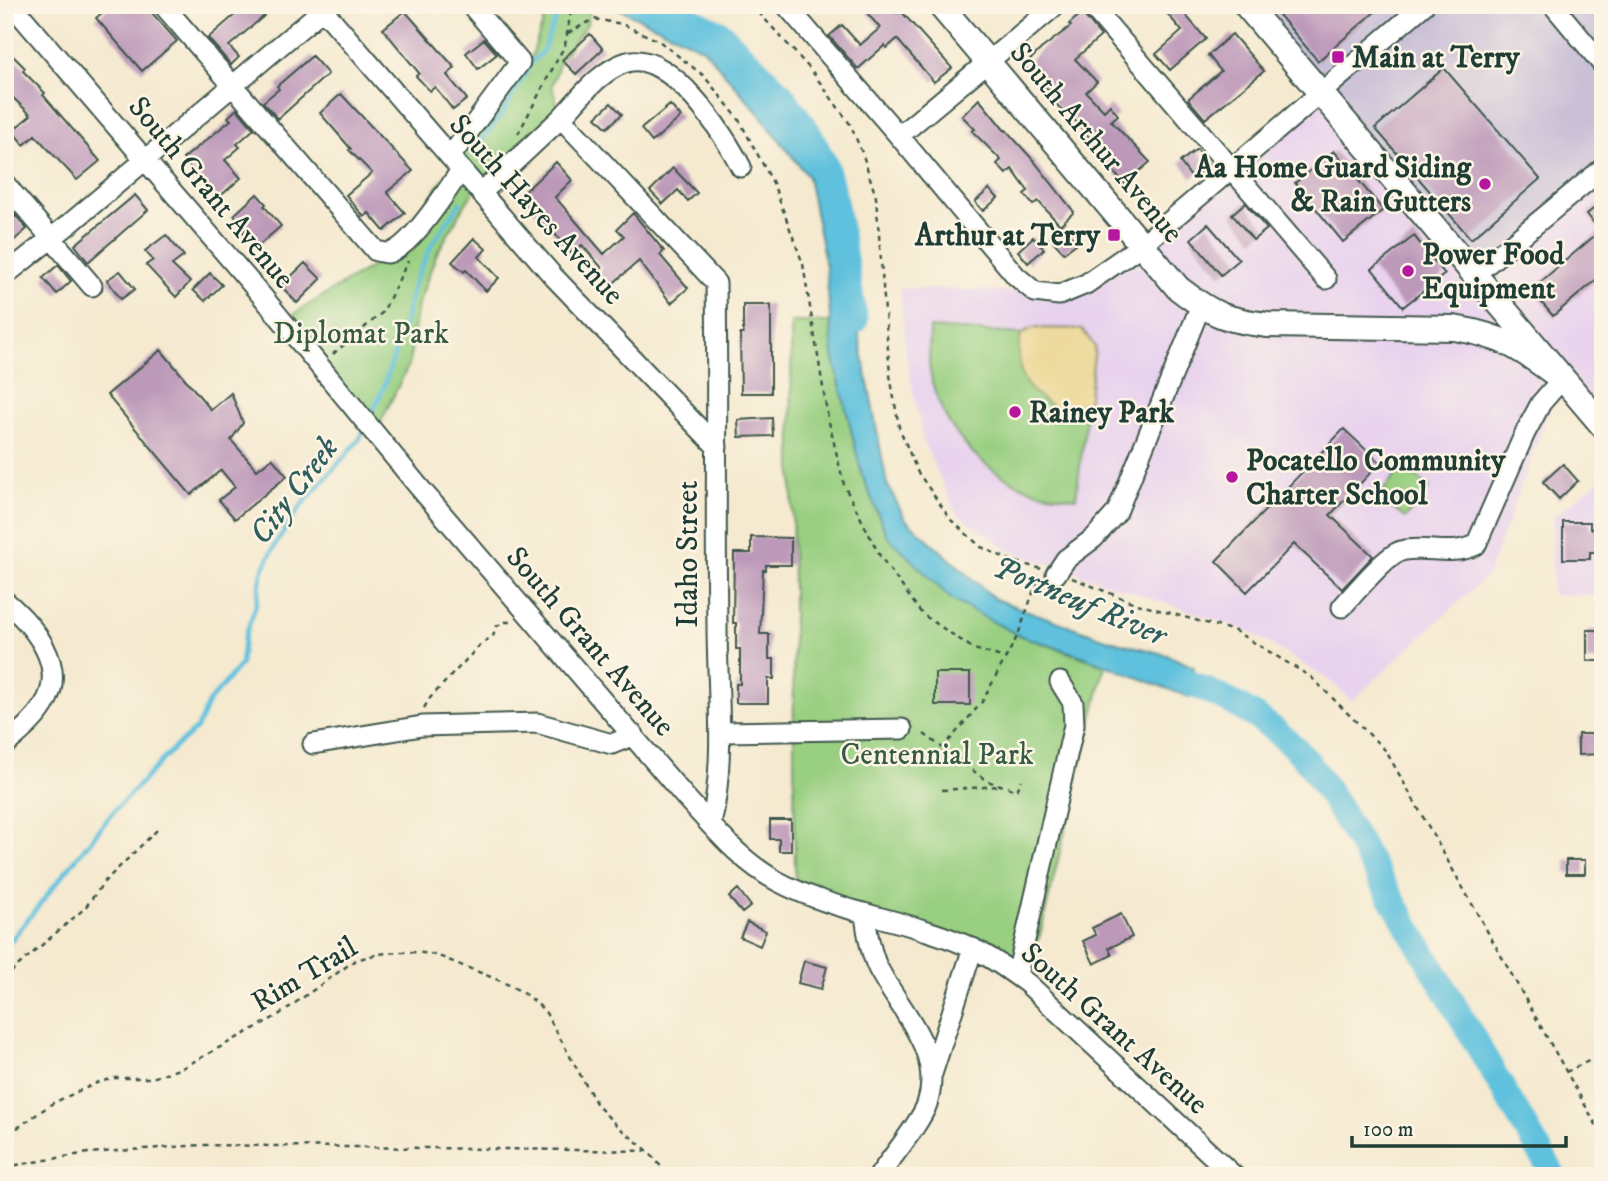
<svg xmlns="http://www.w3.org/2000/svg" width="1608" height="1181" viewBox="0 0 1608 1181" font-family="'IM FELL DW Pica',serif">
  <style>
    .built { fill: #e8d2ee }
    .industrial { fill: #c9bfd7 }
    .green { fill: #99cf81; stroke: #5c865a; stroke-width: 2 }
    .sand { fill: #eeda9e; stroke: #868c69; stroke-width: 2 }
    .water { fill: #5fc1dd; stroke: #3f7f88; stroke-width: 2 }
    .lines { fill: none; stroke-linecap: round; stroke-linejoin: round }
    .stream { stroke: #5fc1dd; stroke-width: 4.5 }
    .river { stroke: #5fc1dd; stroke-width: 26 }
    .building { fill: #bc98b9 }
    .minor-casing { stroke: #3f574b; stroke-width: 23 }
    .major-casing { stroke: #3f574b; stroke-width: 28 }
    .path { stroke: #3f574b; stroke-width: 2.5; stroke-dasharray: 5 5; stroke-linecap: butt }
    .minor { stroke: #fff; stroke-width: 19 }
    .major { stroke: #fff; stroke-width: 24 }
    .poi-dot { fill: #b5179e; stroke: #fcf5e5; stroke-width: 2.5 }
    .labels { text-anchor: middle; stroke-width: 5; stroke-linejoin: round; paint-order: stroke }
    .poi-label { font-size: 30px; font-weight: bold; fill: #1f3d34; stroke: #fcf5e5; text-anchor: start }
    .street-label { font-size: 30px; fill: #1f3d34; stroke: #fcf5e5 }
    .park-label { font-size: 30px; fill: #375a43; stroke: #fcf5e5 }
    .water-label { font-size: 32px; font-style: italic; fill: #2f5e5e; stroke: #fcf5e5 }
  </style>
  <rect width="100%" height="100%" fill="#fcf5e5"/>
  <filter id="ink" filterUnits="userSpaceOnUse"><feTurbulence type="fractalNoise" baseFrequency=".0143" numOctaves="2"/><feDisplacementMap in="SourceGraphic" scale="14" xChannelSelector="R" yChannelSelector="G"/><feConvolveMatrix kernelMatrix="1 2 1 2 8 2 1 2 1" color-interpolation-filters="sRGB"/></filter>
  <filter id="wash" filterUnits="userSpaceOnUse"><feTurbulence type="fractalNoise" baseFrequency=".00686" numOctaves="4" result="noise"/><feDisplacementMap in="SourceGraphic" scale="28" xChannelSelector="R" yChannelSelector="G"/><feGaussianBlur stdDeviation="1.57" result="paint"/><feColorMatrix in="noise" values="0 0 0 0 0 0 0 0 0 0 0 0 0 0 0 0 0 1.4 0 .05"/><feComposite in="paint" operator="in"/></filter>
  <g filter="url(#wash)">
    <rect width="100%" height="100%" fill="#f5ead0"/>
    <path class="built" d="M1320,93l283,75v258l-42,-47 -73,196 -136,126 -23,-21 -80,-49 -239,-80 -54,-38 -33,-72 -17,-85 -6,-68 135,4 51,-8z
      M1603,477v118h-51l1,-78z"/>
    <path class="industrial" d="M1247,5h356v163l-130,108z"/>
    <path class="green" d="M549,5h42l-4,19 -27,36 -8,26 9,32 -85,70 -11,17 -29,50 -18,50 -9,59 -34,70 -93,-113 110,-67 51,-75 62,-78 27,-46z
      M791,322h39l3,33 29,120 25,61 131,99 87,30 -77,319 -27,-20 -206,-75z
      M930,328l91,6 11,-6 50,1 13,18 -19,151c-12,-2 -25,-3 -37,-6 -56,-17 -99,-63 -109,-121 -2,-13 0,-29 0,-43z
      M1403,466l27,21 -25,31 -27,-21z"/>
    <path class="sand" d="M1032,328l50,1 13,18 -7,56 -30,6c-35,-20 -44,-34 -37,-75z"/>
    <path class="water" d="M611,5h64l38,25 69,65 47,81 58,308 18,35 90,80 114,41 58,15 27,12 -5,30 -110,-42 -61,-20 -66,-35 -65,-64 -25,-61 -29,-120 -7,-88 -18,-90 -48,-62 -56,-66z"/>
    <g class="lines">
      <path class="stream" d="M471,153l31,-39 29,-51 12,-12 18,-46
        M370,417l13,-28 21,-64 10,-42 18,-39 28,-41
        M5,948l109,-137 60,-63 23,-20 11,-25 33,-39 3,-25 12,-34 6,-33 14,-29 25,-37 58,-66 6,-12"/>
      <path class="river" d="M662,5l58,28 62,62 26,37 17,32 9,33 21,124
        M1158,670c56,22 110,45 150,92 11,14 20,31 30,45l216,369"/>
    </g>
    <g id="blocks">
      <path class="building" d="M111,5h34l32,36 -35,30 -46,-53z
        M230,5h25l9,11 -35,30 10,11 -8,8 -23,-27 29,-25z
        M875,5h15l7,8 3,-3 52,58 -18,14 -37,-43 -10,9 -2,-3 -27,24 -29,-33 13,-11 18,20 20,-17 -13,-15z
        M1160,5h17l29,34 -36,31 -14,-16 26,-23z
        M1290,5h93l-65,56 -39,-46z
        M405,11l50,57 -8,7 20,24 -14,11 -18,-23 -5,4 -14,-15 3,-3 -36,-44z
        M1082,13l19,23 -26,23 22,23 -11,10 18,19 6,-6 8,10 -7,6 39,41 -26,22 -31,-36 3,-3 -30,-35 -2,2 -13,-13 3,-3 -30,-30 17,-17 30,-23 -2,-2z
        M590,34l13,15 -27,25 -14,-14z
        M1232,34l32,37 -59,48 -17,-20 33,-28 -13,-16z
        M484,39l13,15 -19,15 -12,-16z
        M5,48l20,20 -2,3 22,22 -2,2 57,66 -23,19 -42,-45 -11,10 -12,-14 19,-16 -26,-25z
        M312,56l16,18 -50,45 -15,-17 16,-13 -2,-3z
        M1444,68l96,111 -69,60 -96,-111z
        M341,94l72,77 -26,21 18,21 -21,18 -15,-18 -5,4 -18,-22 26,-22 -23,-23 2,-1 -31,-36z
        M979,99l26,32 1,-1 28,31 40,51 -14,13 -22,-24 -5,4 -9,-11 4,-3 -16,-22 -6,5 -9,-10 4,-4 -29,-29 3,-2 -13,-13z
        M611,103l11,11 -15,14 -11,-11z
        M670,105l11,12 -29,25 -11,-13z
        M237,109l17,20 -17,15 3,3 -15,13 16,18 -24,21 -34,-40 48,-39 -3,-3z
        M1197,149l12,16 -17,13 -12,-16z
        M1334,151l49,59 -40,32 -48,-59z
        M556,162l16,18 -17,17 49,57 20,-18 -7,-7 16,-16 31,38 -4,4 28,33 -17,15 -32,-42 -29,25 -12,-14 4,-4 -20,-23 -10,9 -51,-59z
        M673,168l24,25 -9,8 -10,-11 -15,14 -13,-13z
        M989,189l9,9 -15,13 -8,-9z
        M257,194l9,10 -2,2 17,20 -24,21 -14,-15 3,-3 -12,-14z
        M135,195l13,15 -60,52 -13,-17z
        M1603,201v73l-50,42 -22,-26 69,-59 -13,-17z
        M1245,203l22,26 -14,11 -21,-26z
        M9,207l18,22 -16,14 -6,-7v-10l10,-9 -8,-8z
        M1208,224l31,36 -18,15 -30,-36z
        M1063,227l14,16 -13,10 -14,-15z
        M166,235l18,21 -12,9 18,17 -14,15 -30,-32 7,-5 -8,-9z
        M1414,236l31,38 -42,33 -31,-38z
        M1033,237l11,12 -16,14 -10,-12z
        M474,238l12,11 -7,8 20,21 -13,13 -20,-21 -2,2 -12,-10z
        M305,263l16,16 -24,24 -16,-17z
        M58,265l13,16 -14,13 -14,-16z
        M120,271l15,18 -14,10 -14,-19z
        M210,273l12,12 -17,16 -12,-11z
        M743,305h28v88h-30l-1,-59h3z
        M161,350l50,60 20,-17 12,30 -12,17 26,30 15,-12 15,18 -52,43 -16,-19 16,-13 -14,-17 -30,25 -84,-100z
        M772,418l1,18 -34,1 -1,-17z
        M1344,429l36,34 -50,52 43,41 -31,33 -48,-45 -47,48 -31,-31z
        M1563,464l15,17 -19,18 -16,-17z
        M1563,522h27v7h13v23h-13v7h-27z
        M751,537l40,1v27h-25v5h-3l-3,64h9v25h5v20h-6v24h-32v-19h4v-35h-4v-26h-3l1,-70h17z
        M1587,630h15v31h-15z
        M935,673h35v32h-35z
        M1578,734h25v20l-25,1z
        M770,820h21v31h-12v-12h-9z
        M1566,860h19v14h-19z
        M738,889l13,17 -9,7 -13,-16z
        M1121,914l11,23 -23,11 3,7 -18,9 -11,-23 13,-6 -4,-7z
        M747,922l19,9 -6,15 -20,-9z
        M804,961l23,6 -6,22 -23,-6z"/>
    </g>
  </g>
  <g filter="url(#ink)">
    <use href="#blocks" fill-opacity="0" stroke="#3f574b" stroke-width="2"/>
    <g class="lines">
      <g class="minor-casing">
        <path id="minor" d="M12,5l250,291 157,191 267,311c28,30 54,63 91,83 61,33 134,38 197,68 19,9 36,22 54,35l206,192
          M163,5l213,246c1,0 10,2 11,2 22,-2 61,-64 74,-83
          M319,5l234,271 164,171
          M786,5l113,131 117,140 19,16 24,3 27,-11 57,-40 281,-239
          M1091,5l235,274
          M1553,5l50,60
          M561,118c18,-19 39,-48 66,-56 43,-12 98,73 114,105
          M899,136l157,-131
          M450,157l70,-95 -49,-57
          M5,184l87,102
          M481,193l80,-75 155,165c2,114 -1,227 1,341 0,67 9,134 -6,201
          M5,275l68,-54 255,-216
          M1473,276l130,-108
          M1056,574l10,-15 28,-21 23,-26 84,-207
          M5,601c28,24 64,65 39,104 -10,16 -25,28 -39,40
          M1342,607c11,-12 45,-53 59,-56 25,-6 49,6 75,-6l49,-112 16,-30 21,-24
          M720,732l182,-3
          M313,744l109,-18 115,-3 75,21 22,-9
          M865,914c2,18 5,36 12,52 21,43 68,85 50,138 -6,18 -36,54 -48,72
          M1017,975l57,-250 -1,-22 -13,-21
          M932,1074l41,-126"/>
      </g>
      <g class="major-casing">
        <path id="major" d="M940,5l238,283c35,27 47,32 90,37l186,3c50,8 68,21 108,51
          M1246,5l357,421"/>
      </g>
      <path class="path" d="M752,5l59,65 39,54 13,31 13,42 14,178 9,52 18,44 34,49 30,27 31,14 30,8
        M568,33l26,-14 28,5 37,17 45,35 34,42 35,65 30,81 25,154 16,67 36,71 42,58 52,35 31,9
        M518,134l47,-89 7,-40
        M333,354l50,-42 25,-51
        M1072,578l65,26 98,27 76,46 75,74 217,386
        M424,708l6,-10 51,-54 12,-8 4,-10 8,-4h10
        M924,734l63,47 30,9 5,-10
        M942,749l40,-47 36,-67 21,-59
        M942,790l57,-4
        M5,981l9,-12 71,-61 19,-26 55,-54
        M1566,1072l37,-18
        M5,1144l8,-13 40,-28 46,-21 16,-4h37l30,-10 95,-52 77,-55c23,-9 52,-11 76,-7 12,2 24,9 36,13 29,12 59,21 80,46l51,92 19,20 32,26 21,25
        M5,1167l83,-14 114,-8 446,6"/>
      <use href="#minor" class="minor"/>
      <use href="#major" class="major"/>
    </g>
  </g>
  <g class="poi-dot">
    <rect x="1331" y="50" width="14" height="14" rx="3.5"/>
    <circle cx="1485" cy="184" r="7"/>
    <rect x="1107" y="228" width="14" height="14" rx="3.5"/>
    <circle cx="1408" cy="271" r="7"/>
    <circle cx="1015" cy="412" r="7"/>
    <circle cx="1232" cy="477" r="7"/>
  </g>
  <g class="labels">
    <g class="poi-label">
      <text x="1352" y="67">Main at Terry</text>
      <text x="1471" y="177" text-anchor="end">Aa Home Guard Siding<tspan x="1471" dy="34">&amp; Rain Gutters</tspan></text>
      <text x="1100" y="245" text-anchor="end">Arthur at Terry</text>
      <text x="1422" y="264">Power Food<tspan x="1422" dy="34">Equipment</tspan></text>
      <text x="1029" y="422">Rainey Park</text>
      <text x="1246" y="470">Pocatello Community<tspan x="1246" dy="34">Charter School</tspan></text>
    </g>
    <g class="street-label">
      <text transform="translate(1097 142) rotate(50)" y="10">South Arthur Avenue</text>
      <text transform="translate(212 192) rotate(50)" y="10">South Grant Avenue</text>
      <text transform="translate(537 209) rotate(48)" y="10">South Hayes Avenue</text>
      <text transform="translate(687 554) rotate(-90)" y="10">Idaho Street</text>
      <text transform="translate(591 641) rotate(49)" y="10">South Grant Avenue</text>
      <text transform="translate(304 974) rotate(-31)" y="10">Rim Trail</text>
      <text transform="translate(1115 1028) rotate(42)" y="10">South Grant Avenue</text>
    </g>
    <g class="park-label">
      <text x="361" y="343">Diplomat Park</text>
      <text x="937" y="764">Centennial Park</text>
    </g>
    <g class="water-label">
      <text transform="translate(293 490) rotate(-53)" y="11">City Creek</text>
      <text transform="translate(1080 600) rotate(23)" y="11">Portneuf River</text>
    </g>
  </g>
  <rect width="1608" height="1181" fill="none" stroke="#fcf5e5" stroke-width="28"/>
  <path d="M1352 1136v10h214v-10" fill="none" stroke="#1f3d34" stroke-width="3.5"/>
  <text x="1363" y="1136" font-size="21" fill="#1f3d34" stroke="#fcf5e5" stroke-width="5" paint-order="stroke">100 m</text>
</svg>
